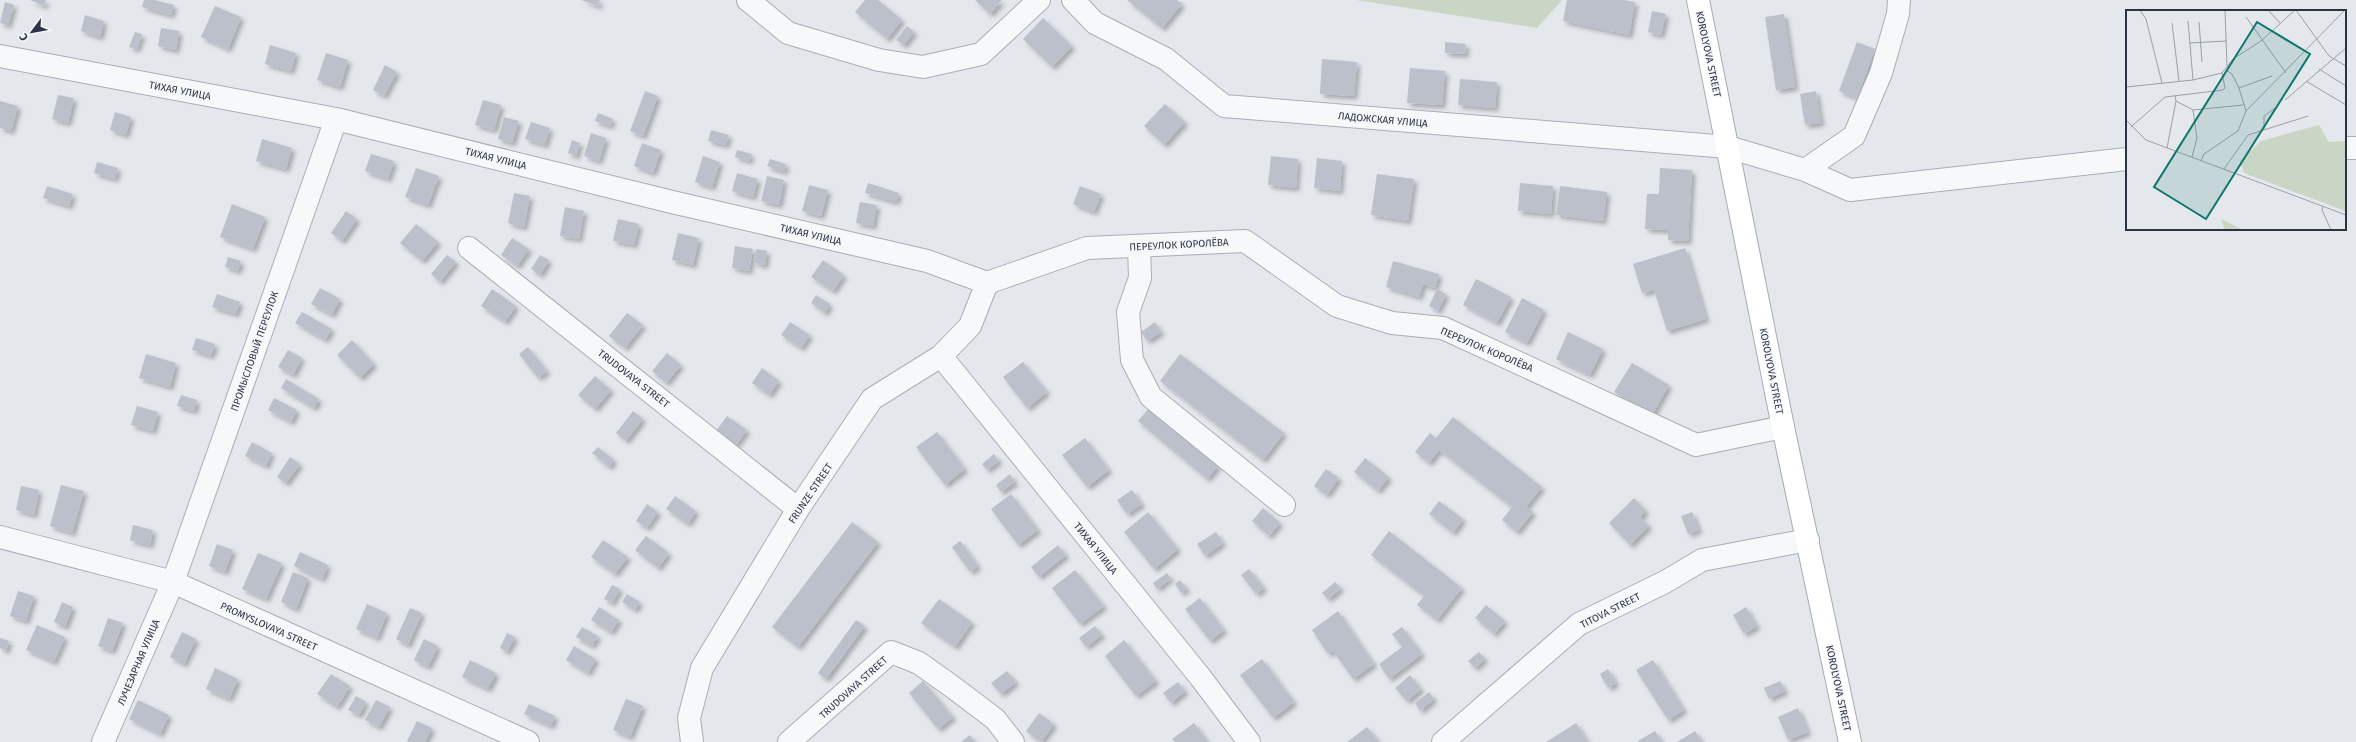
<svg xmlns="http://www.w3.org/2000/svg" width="2356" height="742" viewBox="0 0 2356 742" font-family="'Fira Sans',sans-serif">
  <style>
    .green { fill: #c9d6c5 }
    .building { fill: #bbc0ca; filter: url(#shadow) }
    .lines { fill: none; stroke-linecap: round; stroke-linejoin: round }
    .minor-casing { stroke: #a9aeb7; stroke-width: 24 }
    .major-casing { stroke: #a3abb8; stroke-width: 24 }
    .minor { stroke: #f7f8fa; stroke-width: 22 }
    .major { stroke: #fff; stroke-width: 22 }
    .labels { text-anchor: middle; stroke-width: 3; stroke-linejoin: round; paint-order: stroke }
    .street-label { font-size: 10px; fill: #2b3445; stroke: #f4f6f9 }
    .inset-road { fill: none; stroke: #9a9fa9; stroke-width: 1 }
    .view { fill: #0f766e; fill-opacity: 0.15; stroke: #0f766e; stroke-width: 2 }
    .inset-edge { fill: none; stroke: #2b3445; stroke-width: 2 }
  </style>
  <defs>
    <filter id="shadow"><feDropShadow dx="3.5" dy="3.5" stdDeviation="2" flood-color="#0004"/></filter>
  </defs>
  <rect width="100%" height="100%" fill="#e4e7ec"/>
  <path class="green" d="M1356,0h206l-25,28z"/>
  <path class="building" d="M30,0h16l-2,6z
    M144,0h11l19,5 -3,10 -29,-8z
    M581,0h19l-2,6z
    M865,0h13l24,20 -15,19 -32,-27z
    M975,0h27l-12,14z
    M1127,0h50l5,4 -20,24z
    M1567,0h57l11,2 -6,33 -66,-14z
    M5,2l9,3 -6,20 -8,-2z
    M215,6l26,11 -13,32 -27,-12z
    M1652,11l14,3 -5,21 -13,-3z
    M1784,14l11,73 -19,3 -11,-73z
    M85,15l19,6 -4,16 -19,-6z
    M1043,18l29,28 -20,21 -29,-28z
    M907,26l7,6 -10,13 -8,-5z
    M161,28l18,3 -3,19 -18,-4z
    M135,32l7,2 -5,15 -8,-2z
    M1445,42l21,2 -1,10 -20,-1z
    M1857,42l18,7 -18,49 -18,-7z
    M270,45l26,8 -5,18 -26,-7z
    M326,53l22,7 -8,27 -23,-7z
    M1322,59l35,3 -3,34 -34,-2z
    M385,65l12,7 -13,24 -11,-6z
    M1410,68l35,3 -3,34 -35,-2z
    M1460,79l37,3 -2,26 -37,-3z
    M645,91l13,5 -15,40 -13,-5z
    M1816,91l5,32 -16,2 -5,-31z
    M58,95l16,3 -6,25 -16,-4z
    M483,100l18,5 -7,25 -19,-5z
    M0,101l18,5 -7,25 -11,-3z
    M1165,104l20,18 -21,23 -20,-19z
    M115,112l16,5 -5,18 -16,-5z
    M598,113l15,6 -3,7 -15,-5z
    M504,117l15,4 -7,22 -14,-4z
    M531,122l19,6 -5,17 -20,-6z
    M711,130l18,5 -3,10 -18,-4z
    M591,133l15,5 -7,23 -15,-5z
    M262,139l30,9 -6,21 -30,-8z
    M572,140l8,3 -4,13 -8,-3z
    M642,143l19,7 -8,23 -19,-7z
    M737,150l15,4 -3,7 -14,-4z
    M371,154l23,7 -6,18 -23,-8z
    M703,156l17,6 -8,25 -17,-5z
    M1271,156l27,3 -2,29 -28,-3z
    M1317,158l25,3 -2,30 -26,-3z
    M770,159l16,5 -2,8 -17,-6z
    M97,162l21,6 -3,11 -21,-6z
    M416,168l23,8 -11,29 -23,-8z
    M1660,168l32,2 -4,71 -20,-1v-10l-23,-1 2,-35h12z
    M737,173l21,6 -5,18 -21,-6z
    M1377,174l37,5 -6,42 -37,-6z
    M767,176l17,4 -5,25 -18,-4z
    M868,183l31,10 -3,9 -31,-9z
    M1520,183l33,3 -2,28 -33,-3z
    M809,185l19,5 -7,26 -19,-5z
    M47,186l26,8 -4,12 -26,-8z
    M1080,186l21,8 -7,18 -21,-8z
    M1560,186l47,6 -4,29 -47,-6z
    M514,193l16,3 -6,31 -16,-4z
    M860,202l17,3 -4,21 -17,-3z
    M232,204l33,13 -12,32 -33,-12z
    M565,207l19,4 -5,28 -19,-3z
    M346,211l11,8 -15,22 -11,-8z
    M618,219l21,5 -5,21 -21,-4z
    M416,224l22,18 -16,19 -22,-18z
    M678,233l21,5 -6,27 -21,-5z
    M512,238l17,11 -12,17 -16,-11z
    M735,246l18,3 -4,22 -17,-3z
    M1685,248l21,71 -39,12 -13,-41 -12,3 -9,-29z
    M756,249l11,2 -2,14 -11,-2z
    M447,255l9,7 -16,20 -9,-8z
    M540,255l9,5 -9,15 -9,-6z
    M228,257l13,4 -3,10 -13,-4z
    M823,260l21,15 -11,16 -22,-14z
    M1393,261l46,13 -4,14 -12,-4 -4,13 -33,-10z
    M1476,279l35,18 -14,26 -34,-18z
    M320,288l20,11 -8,16 -21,-11z
    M492,289l24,17 -11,16 -24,-16z
    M1437,289l9,5 -8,17 -9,-5z
    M217,294l23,8 -4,12 -24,-7z
    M816,295l14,9 -5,9 -14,-10z
    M1522,298l22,12 -17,33 -22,-11z
    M302,312l30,17 -7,11 -30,-17z
    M627,313l16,12 -18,23 -16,-12z
    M790,322l20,13 -9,13 -20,-13z
    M1155,322l6,10 -14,9 -6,-9z
    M1568,332l35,17 -13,26 -34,-16z
    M196,338l19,6 -4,12 -19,-6z
    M352,340l22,24 -14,14 -23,-23z
    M528,347l19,24 -9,7 -19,-24z
    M288,350l14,8 -9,17 -15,-8z
    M667,353l14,12 -15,18 -14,-12z
    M146,354l30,9 -6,24 -31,-9z
    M1180,354l104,79 -21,27 -103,-79z
    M1023,362l24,30 -20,16 -24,-31z
    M1632,363l37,22 -17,30 -38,-23z
    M762,368l17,13 -10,14 -17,-12z
    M595,376l16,14 -16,19 -17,-14z
    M286,379l33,20 -5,9 -33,-20z
    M181,395l16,5 -3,11 -17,-5z
    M274,398l23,12 -6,12 -23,-12z
    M137,406l21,6 -5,19 -22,-6z
    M1149,408l69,58 -11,13 -69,-58z
    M633,411l10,8 -17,22 -10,-8z
    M727,416l20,14 -11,15 -20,-14z
    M1453,417l89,70 -16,20 7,5 -16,20 -15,-12 10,-13 -73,-57 -10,13 -14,-11 15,-19 6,5z
    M937,432l28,37 -20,16 -29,-38z
    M1085,438l24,32 -22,17 -25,-32z
    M252,442l20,11 -6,13 -21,-10z
    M598,447l16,13 -5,7 -17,-14z
    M994,454l5,7 -12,9 -5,-6z
    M290,457l10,7 -14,19 -9,-6z
    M1365,458l24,19 -11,14 -24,-19z
    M1326,469l13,9 -12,17 -13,-9z
    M1010,474l5,8 -14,10 -5,-7z
    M61,485l23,6 -12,42 -22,-7z
    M21,486l18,4 -5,25 -18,-5z
    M1132,490l10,14 -15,10 -10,-14z
    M1011,494l27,36 -20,15 -27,-36z
    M675,496l21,15 -8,13 -22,-15z
    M1634,498l12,13 -6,6 9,9 -19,19 -21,-22z
    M1439,501l24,18 -10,14 -24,-19z
    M647,504l11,8 -11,16 -11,-7z
    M1263,508l17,15 -11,13 -17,-15z
    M1148,512l30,37 -24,20 -30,-37z
    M1692,512l7,18 -11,4 -7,-18z
    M852,522l26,20 -80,105 -26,-20z
    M133,525l20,5 -3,15 -20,-5z
    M1389,531l73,57 -25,32 -20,-15 7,-9 -53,-41z
    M1216,532l7,11 -18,13 -8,-12z
    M646,536l23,17 -11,15 -23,-18z
    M603,540l25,17 -13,17 -24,-17z
    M960,541l18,25 -8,6 -18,-25z
    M217,544l16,6 -8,22 -16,-6z
    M1058,545l8,10 -27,22 -8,-10z
    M300,552l28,13 -6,14 -28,-13z
    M258,553l24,10 -16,36 -24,-10z
    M1249,569l15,19 -8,6 -15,-19z
    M1075,570l29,36 -24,18 -28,-36z
    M293,572l15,6 -12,31 -15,-7z
    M1167,573l4,5 -14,11 -4,-6z
    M1180,580l7,9 -6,4 -6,-9z
    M1335,582l6,6 -13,11 -6,-6z
    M612,585l8,4 -8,14 -8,-4z
    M18,591l16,5 -8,25 -16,-5z
    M627,594l13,8 -5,8 -13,-8z
    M1200,598l24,32 -14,11 -25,-32z
    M939,599l33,23 -17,25 -34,-24z
    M62,602l11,5 -8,20 -11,-5z
    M367,604l20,9 -10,25 -21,-9z
    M1486,605l19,16 -11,13 -19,-16z
    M599,607l20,13 -8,12 -20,-12z
    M1746,607l11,19 -13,8 -11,-19z
    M410,608l12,5 -14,32 -12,-6z
    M1338,611l36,53 -21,15 -20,-28 -5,3 -16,-24z
    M108,618l15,5 -11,28 -14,-5z
    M856,620l9,6 -39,53 -8,-6z
    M37,625l28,12 -11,25 -28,-12z
    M1095,626l7,9 -16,12 -7,-9z
    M582,627l16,9 -6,10 -16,-9z
    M1402,627l20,27 -33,25 -10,-15 23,-17 -10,-13z
    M182,632l14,7 -12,25 -14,-7z
    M507,633l8,4 -8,15 -7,-4z
    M0,638l9,3 -3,10 -6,-3z
    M424,639l14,7 -10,21 -14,-7z
    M1124,640l32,41 -20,15 -31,-40z
    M574,646l22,13 -8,14 -22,-13z
    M1479,652l6,7 -10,9 -7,-7z
    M1262,659l32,43 -21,16 -33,-43z
    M470,660l26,13 -8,16 -26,-12z
    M1653,660l31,50 -16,10 -32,-50z
    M215,668l23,11 -9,20 -23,-10z
    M1608,669l8,14 -8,5 -8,-14z
    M1007,671l9,11 -15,12 -10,-11z
    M331,674l19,12 -13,21 -20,-13z
    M1410,675l11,14 -14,12 -12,-13z
    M923,681l30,36 -15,12 -29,-36z
    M1780,681l5,10 -16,8 -5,-11z
    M1178,682l7,9 -14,12 -8,-10z
    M1429,692l5,7 -14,12 -5,-8z
    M356,696l10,6 -7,13 -11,-5z
    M626,699l17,7 -13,31 -17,-7z
    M138,700l31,15 -9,19 -31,-15z
    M376,700l14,7 -11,20 -14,-7z
    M529,704l26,12 -4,10 -27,-12z
    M1798,708l10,24 -20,8 -10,-23z
    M1039,713l15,11 -13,18 -15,-11z
    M417,721l15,7 -7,14h-16l-2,-1z
    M1194,723l14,19h-33l-3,-3z
    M1576,723l12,19h-42z
    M1367,727l12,15h-32z
    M1655,731l7,11h-23l-1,-1z
    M1695,731l7,11h-25z
    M970,735l5,7h-14z"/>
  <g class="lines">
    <g class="minor-casing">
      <path id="minor" d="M748,0l40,33 91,27 44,7 58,-13 58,-54
        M1073,0l22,23 71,36 58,47 504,41 77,23 45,20 277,-31
        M0,56l336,63 336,83 255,59 60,22
        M2345,148h11
        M1805,170l49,-34 27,-63 17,-59 1,-14
        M1139,246l1,32 -12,34 4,48 19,37 133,108
        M469,248l329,261
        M987,283l100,-35 158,-7 92,65 55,17 51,5 253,117 87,-18
        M941,356l260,322 48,64
        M0,537l173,45 355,160
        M103,742l70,-160 163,-463
        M692,742l-3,-24 13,-50 96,-159 74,-110 69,-43 29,-30 17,-43
        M789,742l102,-90 28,11 35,25 41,31 18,23
        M1443,742l136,-118 86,-42 37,-22 106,-20"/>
    </g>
    <g class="major-casing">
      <path id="major" d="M1698,0l85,427 67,315"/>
    </g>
    <use href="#minor" class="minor"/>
    <use href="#major" class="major"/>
  </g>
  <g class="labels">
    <g class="street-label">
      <text transform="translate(1709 54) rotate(78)" y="4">KOROLYOVA STREET</text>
      <text transform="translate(180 90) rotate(11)" y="4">ТИХАЯ УЛИЦА</text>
      <text transform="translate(1383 119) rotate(5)" y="4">ЛАДОЖСКАЯ УЛИЦА</text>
      <text transform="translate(496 158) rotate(14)" y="4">ТИХАЯ УЛИЦА</text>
      <text transform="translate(811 234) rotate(13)" y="4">ТИХАЯ УЛИЦА</text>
      <text transform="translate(1179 244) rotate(-3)" y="4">ПЕРЕУЛОК КОРОЛЁВА</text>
      <text transform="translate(1487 349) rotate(23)" y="4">ПЕРЕУЛОК КОРОЛЁВА</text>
      <text transform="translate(254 351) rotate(-71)" y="4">ПРОМЫСЛОВЫЙ ПЕРЕУЛОК</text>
      <text transform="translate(1772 371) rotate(79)" y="4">KOROLYOVA STREET</text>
      <text transform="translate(634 378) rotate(38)" y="4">TRUDOVAYA STREET</text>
      <text transform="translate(810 493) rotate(-56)" y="4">FRUNZE STREET</text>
      <text transform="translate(1096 548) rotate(51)" y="4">ТИХАЯ УЛИЦА</text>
      <text transform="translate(1610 610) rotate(-27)" y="4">TITOVA STREET</text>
      <text transform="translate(269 626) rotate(24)" y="4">PROMYSLOVAYA STREET</text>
      <text transform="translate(138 662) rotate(-67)" y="4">ЛУЧЕЗАРНАЯ УЛИЦА</text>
      <text transform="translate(853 687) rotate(-42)" y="4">TRUDOVAYA STREET</text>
      <text transform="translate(1839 688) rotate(78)" y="4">KOROLYOVA STREET</text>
    </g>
  </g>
  <g transform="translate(2126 10)">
    <rect width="220" height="220" fill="#e4e7ec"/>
    <path d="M193,115l10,17 17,-1v70l-102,-38 -4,-12 21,-20zM95,209l22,11h-18z" fill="#c9d6c5"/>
    <path class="inset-road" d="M14,0l6,9 16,64M99,0l2,56M142,0l12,13M170,0l33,46 17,10M120,7l40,56M62,11l5,59M73,12l3,40M46,13l7,58M64,33l36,-2M193,59l27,17M100,60l6,4 7,14 7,23M180,71l40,24M0,77l67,-7 29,-7 11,-14 28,-18 34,-31M113,78l33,-12M159,90l61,-52M50,91l17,9 50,-5M120,101l99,-101M0,110l20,20 200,75M5,117l34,-30 58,-7 2,-2 -3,-15M138,119v-13l14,-10M41,138l9,-47 -1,-5M66,147l5,-19 -4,-28M75,151l3,-7 34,-23 8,-20M98,159l24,-34 60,-19M197,196l-1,4 9,20"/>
    <path class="view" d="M131,12l53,32 -104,165 -52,-32z"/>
    <rect width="220" height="220" class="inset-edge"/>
  </g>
  <g transform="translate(32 32) rotate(238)" stroke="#f4f6f9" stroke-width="3" paint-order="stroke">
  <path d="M0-3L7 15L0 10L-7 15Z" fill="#2b3445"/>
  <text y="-6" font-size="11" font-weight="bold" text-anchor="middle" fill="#2b3445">С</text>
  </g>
</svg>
